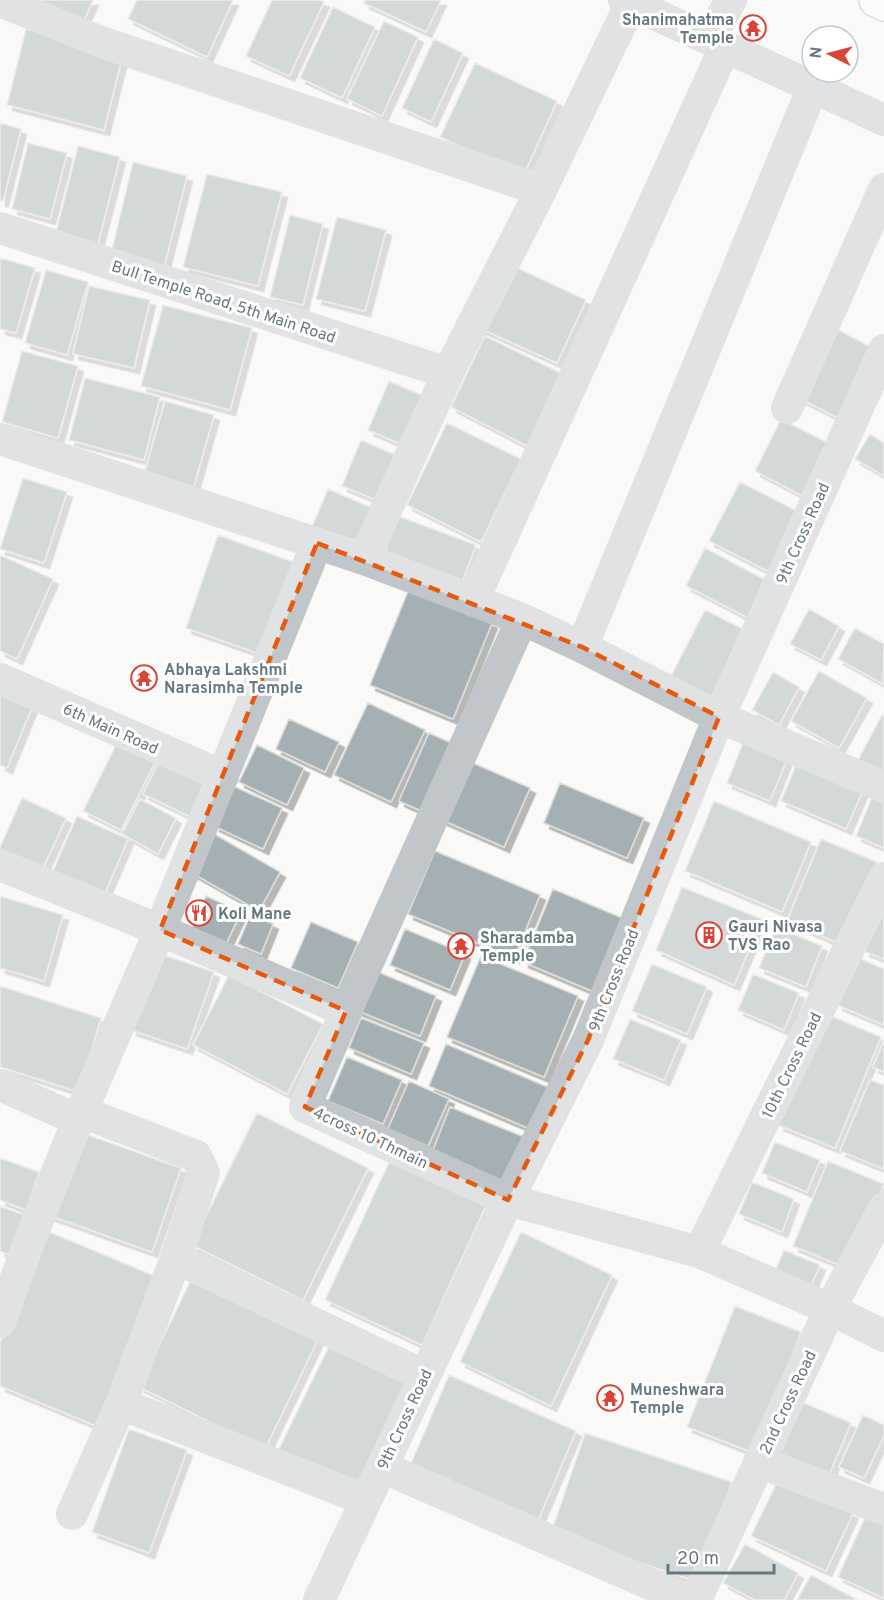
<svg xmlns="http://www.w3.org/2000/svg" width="884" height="1600" viewBox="0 0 884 1600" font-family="Overpass,sans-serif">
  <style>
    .building { fill: #a5b0b4; stroke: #dbdbd9; stroke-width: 1.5; filter: url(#shadow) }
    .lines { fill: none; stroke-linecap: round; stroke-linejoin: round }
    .secondary-casing { stroke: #b3babd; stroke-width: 36 }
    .minor { stroke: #c0c6c9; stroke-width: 32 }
    .secondary { stroke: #fff; stroke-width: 33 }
    .marked { fill: none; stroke: #e8590c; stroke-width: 4.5; stroke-dasharray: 12 8; stroke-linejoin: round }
    .labels { text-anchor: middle; stroke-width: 6; stroke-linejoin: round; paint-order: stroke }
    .poi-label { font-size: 16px; font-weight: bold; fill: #667981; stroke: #fff; text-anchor: start }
    .street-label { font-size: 16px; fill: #667981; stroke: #fff }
  </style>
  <defs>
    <filter id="shadow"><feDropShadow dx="5.5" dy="5.5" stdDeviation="0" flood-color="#0004"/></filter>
  </defs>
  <rect width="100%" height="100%" fill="#f9f9f7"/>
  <path class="building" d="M19,0h74l-13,29z
    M137,0h96l-26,57 -79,-38z
    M272,0h47l5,2 -35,74 -43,-20z
    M365,0h76l-15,32 -62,-29z
    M333,7l42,20 -33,71 -42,-20z
    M384,21l34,16 -36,79 -35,-17z
    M26,29l97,25 -19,76 -97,-25z
    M434,39l29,14 -32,69 -29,-14z
    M475,63l82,38 -34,75 -83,-39z
    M0,123l21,6 -18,72h-3z
    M28,143l39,10 -17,66 -38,-10z
    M78,146l42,11 -22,86 -42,-11z
    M133,162l54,14 -24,95 -53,-13z
    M207,174l75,18 -24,94 -75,-19z
    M290,215l33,9 -20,81 -33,-8z
    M337,217l49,13 -21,81 -49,-12z
    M0,258l35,10 -19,65 -16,-4z
    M509,264l77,36 -29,63 -78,-35z
    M46,270l42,12 -21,73 -42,-12z
    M89,286l61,14 -16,68 -61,-14z
    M163,305l89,23 -22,82 -89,-24z
    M835,328l45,24 -36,69 -45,-23z
    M485,336l78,38 -36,72 -76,-39z
    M22,351l56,15 -20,72 -56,-16z
    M85,378l75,19 -16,63 -75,-20z
    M389,381l39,17 -20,49 -40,-17z
    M165,401l49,14 -21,74 -49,-14z
    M781,419l55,28 -26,53 -55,-29z
    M447,423l74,36 -40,83 -74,-37z
    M870,434l14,9v33l-29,-17z
    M361,440l42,18 -19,45 -42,-17z
    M23,478l44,14 -23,71 -44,-14z
    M740,482l69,35 -30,60 -70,-36z
    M328,489l51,22 -16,41 -52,-23z
    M398,516l78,29 -16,42 -77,-29z
    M218,535l81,29 -33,92 -80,-28z
    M705,548l70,37 -19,37 -70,-36z
    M0,555l53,24 -36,80 -17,-8z
    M409,589l83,34 -39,96 -83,-34z
    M809,609l30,17 -18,34 -31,-16z
    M705,610l48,24 -35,71 -49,-25z
    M855,628l29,16 -1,40 -45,-25z
    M819,671l48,27 -28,50 -48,-27z
    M773,672l26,15 -20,38 -27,-15z
    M0,692l36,5 -29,71 -7,-3z
    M368,703l57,27 -34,72 -57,-27z
    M882,715l2,1v59l-26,-15z
    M289,719l50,23 -14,30 -49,-23z
    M429,733l29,13 -30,68 -29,-13z
    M121,735l38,19 -38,76 -38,-19z
    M745,738l43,18 -18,45 -43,-18z
    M257,745l47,23 -17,37 -48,-23z
    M162,756l46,21 -17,40 -48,-23z
    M466,760l64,28 -26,59 -64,-28z
    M797,763l66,27 -17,39 -65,-28z
    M560,783l84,35 -17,40 -83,-35z
    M233,786l49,22 -19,41 -49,-23z
    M875,790l9,4v54l-28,-12z
    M22,798l44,20 -24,52 -42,-19v-4z
    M140,799l36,19 -18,36 -36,-20z
    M714,801l97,41 -29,70 -97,-41z
    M77,816l51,23 -24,56 -52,-22z
    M214,834l66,38 -21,39 -67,-38z
    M821,839l56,23 -35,83 -55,-24z
    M435,851l105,44 -26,63 -106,-44z
    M682,887l80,32 -28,66 -78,-35z
    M553,889l81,34 -30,73 -81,-34z
    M0,896l63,19 -19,66 -44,-13z
    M206,896l35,16 -16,34 -34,-16z
    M884,902v57l-20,-8z
    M251,914l22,10 -12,30 -23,-10z
    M311,922l47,20 -20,46 -47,-20z
    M776,927l46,19 -16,41 -47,-19z
    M405,929l60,25 -15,36 -60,-25z
    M158,953l56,19 -27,77 -56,-19z
    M481,956l97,40 -34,81 -97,-40z
    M857,957l27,12v56l-47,-20z
    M652,964l55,23 -20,47 -55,-23z
    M373,970l63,26 -16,40 -64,-26z
    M753,974l46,19 -15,37 -46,-20z
    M229,975l94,49 -36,70 -94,-49z
    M0,986l101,32 -22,74 -79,-25z
    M824,1013l57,24 -46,111 -57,-23z
    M361,1018l63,25 -13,31 -62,-26z
    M630,1019l51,21 -17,40 -51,-21z
    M884,1040v32l-11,-5z
    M446,1044l106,45 -17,42 -106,-45z
    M347,1057l55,23 -19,44 -55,-23z
    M870,1080l14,5v84l-44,-18z
    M409,1081l40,18 -21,47 -40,-17z
    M450,1107l74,30 -19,46 -73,-30z
    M257,1113l111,55 -65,132 -111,-55z
    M77,1131l104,37 -29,84 -104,-37z
    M775,1142l45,18 -13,32 -45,-19z
    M392,1156l96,45 -66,144 -97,-45z
    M0,1158l39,14 -13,38 -26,-10z
    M828,1161l56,23 -35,85 -56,-23z
    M752,1182l42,17 -12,33 -43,-18z
    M0,1206l27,10 -14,40 -13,-5z
    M47,1231l115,48 -61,149 -101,-42v-43z
    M521,1232l91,43 -61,131 -91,-44z
    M784,1250l36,15 -13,30 -36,-15z
    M192,1278l126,61 -53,110 -126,-62z
    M735,1306l66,26 -47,121 -67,-26z
    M335,1334l85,41 -56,118 -86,-42z
    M449,1375l127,56 -40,94 -127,-57z
    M802,1402l49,21 -23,54 -49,-20z
    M863,1415l21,10v10l-20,43 -25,-11z
    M129,1429l58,21 -38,103 -57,-21z
    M585,1433l147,49 -34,100 -147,-49z
    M779,1478l74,35 -27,58 -75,-35z
    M869,1509l15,6v83l-46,-21z
    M745,1544l53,29 -14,27h-29l-32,-17z
    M811,1575l47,25h-61z"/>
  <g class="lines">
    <g class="secondary-casing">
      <path id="secondary" d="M876,0l8,4"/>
    </g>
    <path class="minor" d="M624,0l260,120
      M0,1l101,41 440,148
      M709,39l22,-39
      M0,228l448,145
      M787,408l97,-219
      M0,439l364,120 158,60 60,28 137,70 165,70
      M364,559l84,-186 93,-183 90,-187
      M473,601l252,-554
      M582,647l231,-560
      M0,679l223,97
      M0,865l160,65 186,81 -41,96 203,93 191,52 131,57 54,27
      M346,1011l176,-392
      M0,1085l78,35
      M699,1252l185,-374
      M176,1258l249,118
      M0,1322l31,-85 47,-117 82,-190 157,-387
      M121,1404l245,96
      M759,1462l125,47
      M382,1467l305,133
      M72,1514l49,-110 55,-146 28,-85 -8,-17 -114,-44
      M319,1600l189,-400 80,-160 131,-323 165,-367
      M696,1600l134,-291 54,-101"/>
    <use href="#secondary" class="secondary"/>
  </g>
  <path d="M0 0H884V1600H0ZM317,543l265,104 137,70 -131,323 -80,160 -203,-93 41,-96 -186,-81z" fill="#f9f9f7" fill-opacity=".55" fill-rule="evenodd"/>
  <path class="marked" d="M317,543l265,104 137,70 -131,323 -80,160 -203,-93 41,-96 -186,-81z"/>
  <defs>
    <g id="temple-ring" transform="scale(1.35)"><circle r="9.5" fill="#fff" stroke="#da4436" stroke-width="1.5"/><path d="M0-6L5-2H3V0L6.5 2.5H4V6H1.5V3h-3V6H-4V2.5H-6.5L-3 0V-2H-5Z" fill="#da4436"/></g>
    <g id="restaurant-ring" transform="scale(1.35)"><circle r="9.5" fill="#fff" stroke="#da4436" stroke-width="1.5"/><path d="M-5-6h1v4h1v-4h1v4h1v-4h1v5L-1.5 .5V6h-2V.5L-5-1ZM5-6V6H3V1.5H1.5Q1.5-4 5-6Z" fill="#da4436"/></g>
    <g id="building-ring" transform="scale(1.35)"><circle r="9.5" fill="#fff" stroke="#da4436" stroke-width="1.5"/><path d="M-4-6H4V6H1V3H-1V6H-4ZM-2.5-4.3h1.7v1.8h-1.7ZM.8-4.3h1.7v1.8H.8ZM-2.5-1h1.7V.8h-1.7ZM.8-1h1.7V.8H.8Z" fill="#da4436"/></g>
  </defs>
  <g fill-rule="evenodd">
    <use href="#temple-ring" x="753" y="28"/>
    <use href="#temple-ring" x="144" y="678"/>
    <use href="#restaurant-ring" x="199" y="913"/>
    <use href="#building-ring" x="709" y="935"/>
    <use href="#temple-ring" x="461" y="946"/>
    <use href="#temple-ring" x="610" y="1398"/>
  </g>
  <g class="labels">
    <g class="poi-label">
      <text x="734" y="25" text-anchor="end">Shanimahatma<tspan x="734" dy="18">Temple</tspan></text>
      <text x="164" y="675">Abhaya Lakshmi<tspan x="164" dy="18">Narasimha Temple</tspan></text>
      <text x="218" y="919">Koli Mane</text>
      <text x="728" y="932">Gauri Nivasa<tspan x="728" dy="18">TVS Rao</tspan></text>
      <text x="480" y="943">Sharadamba<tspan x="480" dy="18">Temple</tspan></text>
      <text x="630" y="1395">Muneshwara<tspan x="630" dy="18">Temple</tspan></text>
    </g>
    <g class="street-label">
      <text transform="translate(224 301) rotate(18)" y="6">Bull Temple Road, 5th Main Road</text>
      <text transform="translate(802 533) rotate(-66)" y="6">9th Cross Road</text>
      <text transform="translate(111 728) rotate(24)" y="6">6th Main Road</text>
      <text transform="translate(613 980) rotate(-68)" y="6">9th Cross Road</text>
      <text transform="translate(791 1065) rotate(-64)" y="6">10th Cross Road</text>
      <text transform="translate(371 1137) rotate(25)" y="6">4cross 10 Thmain</text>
      <text transform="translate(787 1402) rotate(-65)" y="6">2nd Cross Road</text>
      <text transform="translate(404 1419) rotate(-65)" y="6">9th Cross Road</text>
    </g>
  </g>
  <g transform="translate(830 54) rotate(276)"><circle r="28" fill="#ffffff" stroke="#c2c9cd" stroke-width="1.5"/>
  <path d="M0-4.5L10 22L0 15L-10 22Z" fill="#da4436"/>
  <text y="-9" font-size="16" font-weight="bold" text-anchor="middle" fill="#667981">N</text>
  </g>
  <path d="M668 1564v9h106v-9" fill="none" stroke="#667981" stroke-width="3"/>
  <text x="677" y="1564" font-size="18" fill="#667981" stroke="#ffffff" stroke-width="4.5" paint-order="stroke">20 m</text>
</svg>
